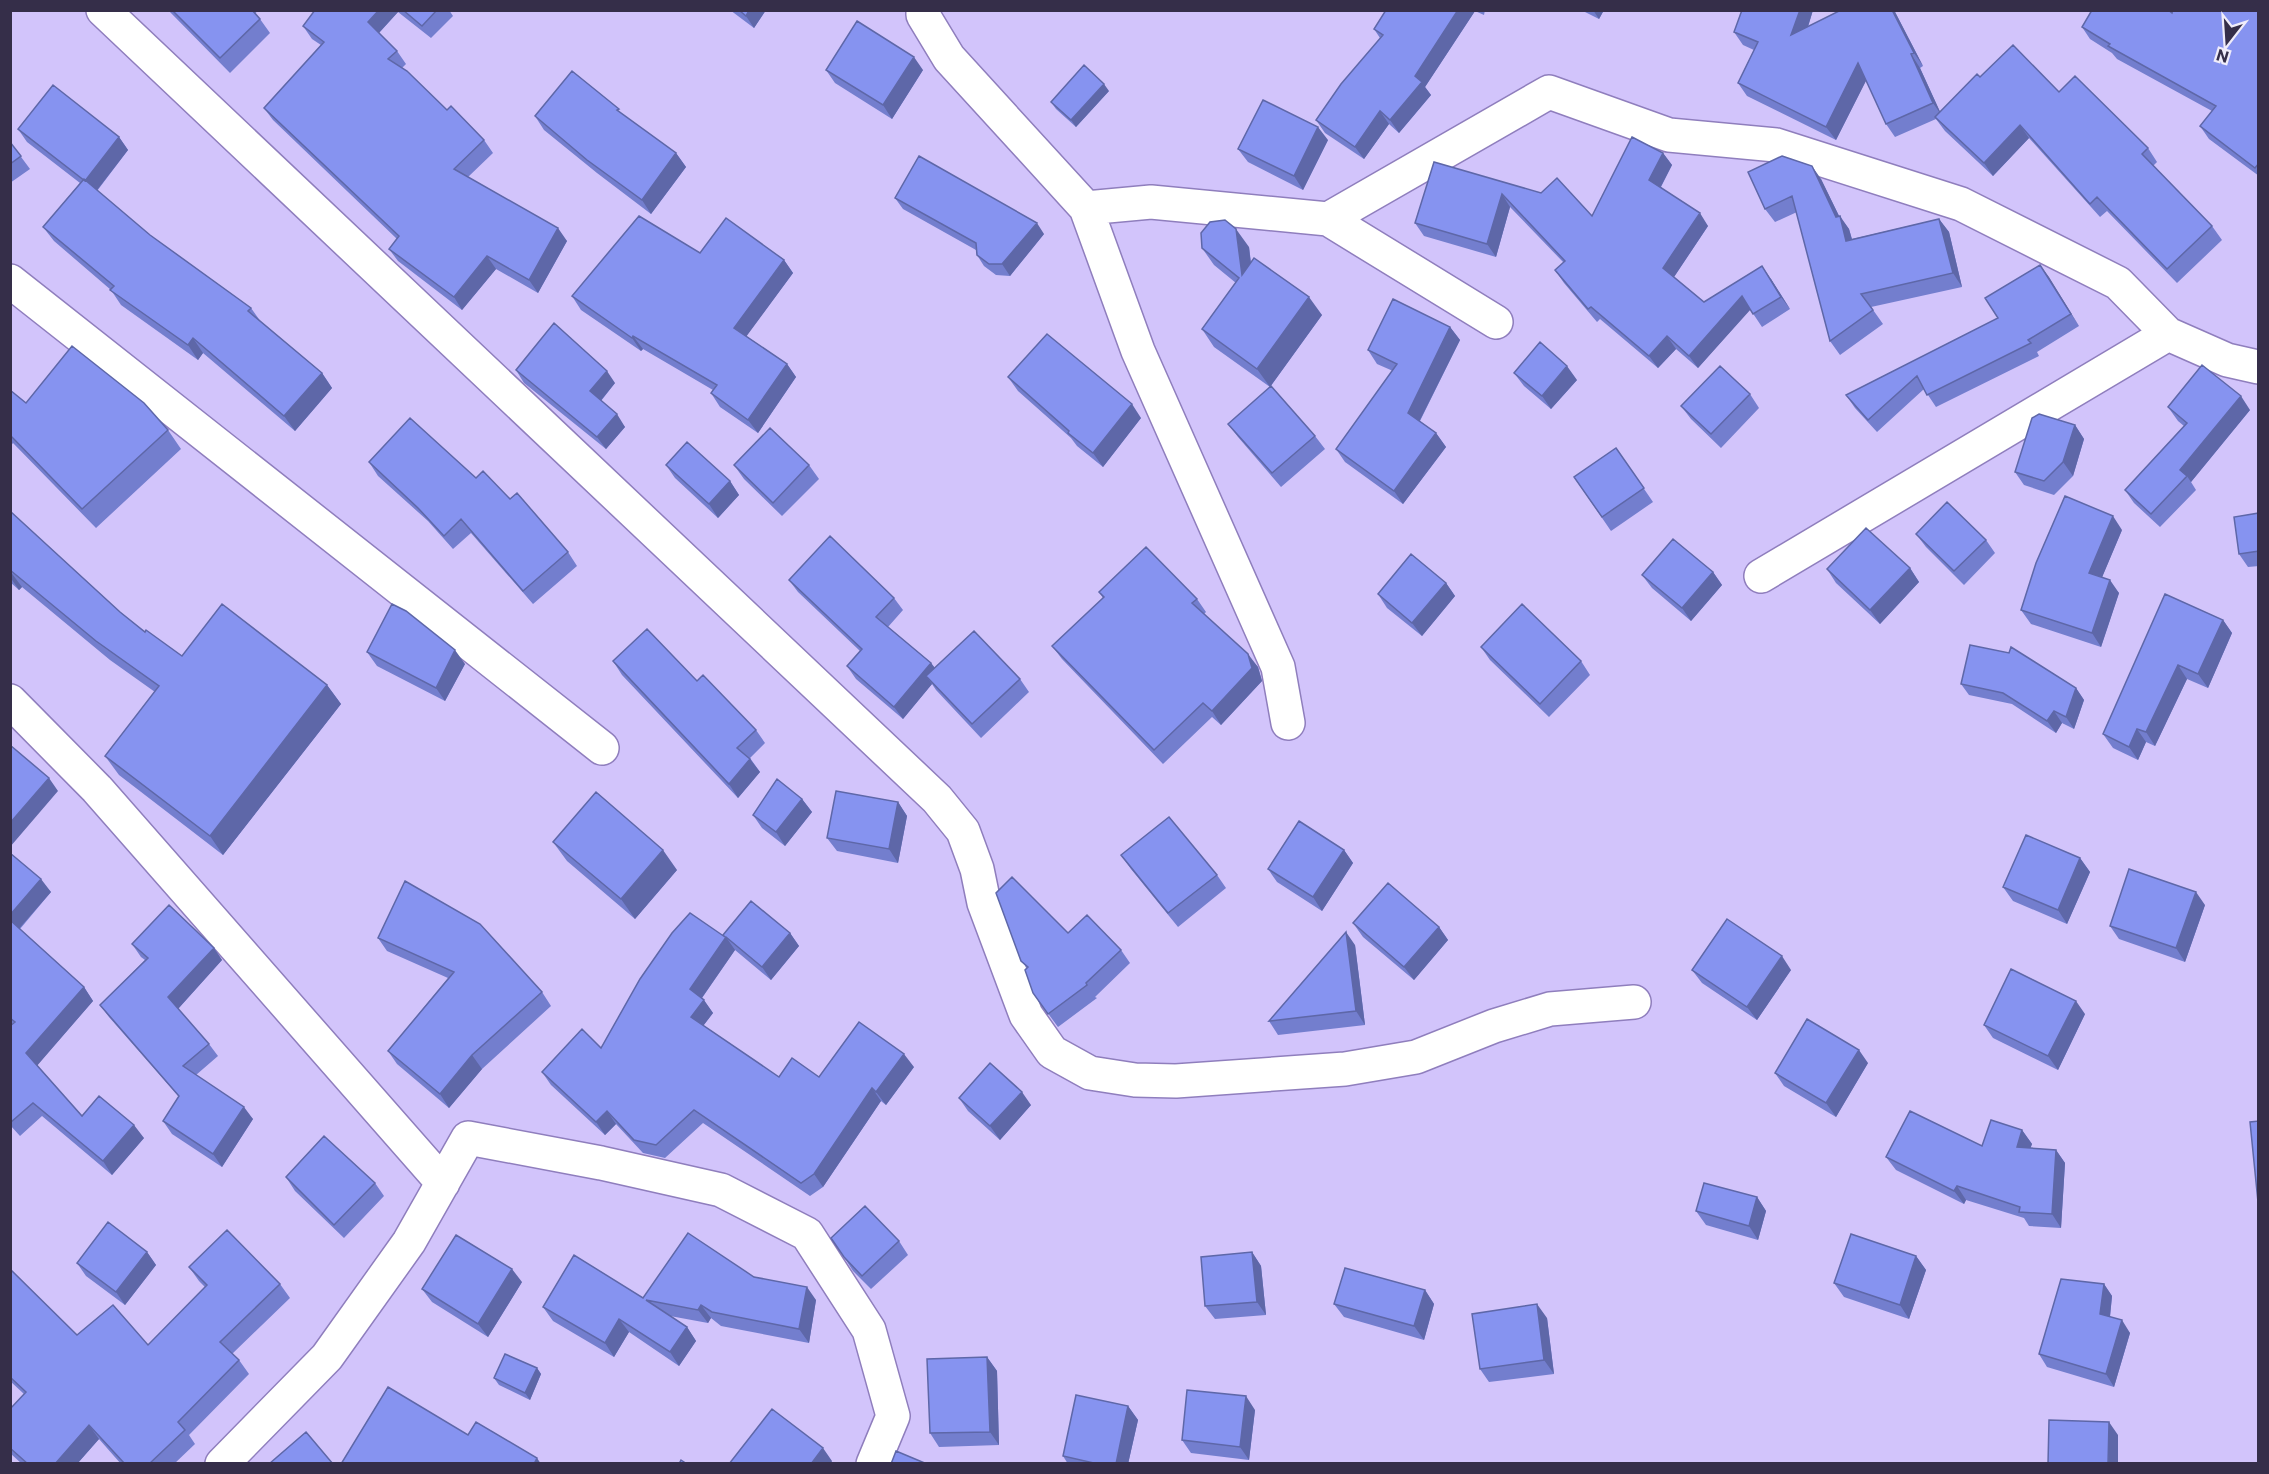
<svg xmlns="http://www.w3.org/2000/svg" width="2269" height="1474" viewBox="0 0 2269 1474" font-family="Commissioner,sans-serif">
  <style>
    .lines { fill: none; stroke-linecap: round; stroke-linejoin: round }
    .street-casing { stroke: #8f7ebd; stroke-width: 36 }
    .street { stroke: #fff; stroke-width: 33 }
    .wall { fill: #737ece }
    .shaded-wall { fill: #5e67a8 }
    .building { fill: #8693f0; stroke: #5e67a8; stroke-width: 1.5 }
  </style>
  <rect width="100%" height="100%" fill="#d2c4fb"/>
  <g class="lines">
    <g class="street-casing">
      <path id="street" d="M103,10l834,789 26,32 14,38 7,34 42,112 26,37 38,21 45,7 41,1 169,-12 71,-12 78,-31 56,-17 84,-7
        M923,10v5l26,43 137,150 52,143 140,316 10,56
        M1086,208l65,-6 177,17 168,103
        M1328,219l221,-127 120,43 107,10 185,59 157,79 50,51 59,26 31,7
        M10,281l592,467
        M1761,576l407,-242
        M10,701l87,88 346,394
        M222,1464l105,-107 82,-115 59,-104 133,25 120,27 86,44 62,96 24,86 -20,48"/>
    </g>
    <use href="#street" class="street"/>
  </g>
  <path class="wall" d="M168,10h90l-3,4 5,5 10,14 -40,40z
    M315,10h134l4,6 -22,22 -33,-26 -19,21 18,18 9,13 -4,4 45,42 37,30 9,13 -25,24 99,64 -29,52 -42,-24 -34,41 -64,-49 -9,-12 8,-10 -124,-119 -9,-12 57,-63 -9,-6 -9,-13z
    M730,10h36l-12,18z
    M1386,10h99l-1,5 -9,-4 -50,76 6,8 -32,38 -10,-9 -25,35 -39,-26 -9,-13 64,-82 -6,-9z
    M1581,10h23l-5,9z
    M1742,10h71l-5,17 86,-17 29,56 -3,2 20,44 40,-35 79,15 89,56 9,14 -4,4 59,60 10,14 -45,43 -70,-72 -7,6 -71,-79 -36,38 -48,-45 -9,-12 -41,18 -9,-13 -20,-44 -30,60 -89,-44 -9,-13 16,-33 -11,-5 -9,-13z
    M2259,10v166l-50,-37 -9,-13 12,-15 -95,-52 -5,-6 -22,-14 -8,-12 90,-14z
    M826,70h97l-31,49 -57,-36z
    M1109,91l-33,36 -20,-18 -5,-7z
    M535,116l141,37 10,14 -35,47 -54,-41 -53,-43z
    M18,129l101,8 9,13 -31,41 53,44 101,73 10,14 61,51 10,15 -37,43 -92,-78 -5,7 -77,-55 -10,-15 -57,-49 -11,-14 37,-44 -53,-41z
    M1328,140l-25,50 -55,-28 -10,-13z
    M10,142l20,27 -20,14z
    M1663,153l9,12 -11,22 47,39 -34,51 30,25 67,-23 19,30 -28,18 -12,-18 -52,59 -22,-19 -18,19 -58,-49 -3,3 -33,-39 -9,-13 9,-7 -54,-56 -14,50 -72,-21 -9,-13 19,-61 158,54z
    M1821,179l18,37 10,13 3,10 87,-20 10,13 13,55 -91,20 12,17 -43,31 -10,-14 -33,-129 -22,10 -10,-13z
    M895,198l149,36 -34,42 -14,-1 -12,-9 -7,-11 -1,-5 -73,-41z
    M1249,247l2,15 71,53 -52,72 -56,-40 -12,-18 34,-46 -22,-18 -12,-17z
    M700,253l84,7 9,13 -47,63 41,28 9,13 -38,56 -38,-26 -9,-14 2,-3 -70,-41 -2,2 -60,-41 -9,-14z
    M2040,265l39,61 -42,26 2,4 -103,51 -12,-18 -47,43 -22,-24 -9,-13 152,-77z
    M1450,327l10,13 -40,81 16,12 10,14 -43,57 -58,-42 -9,-13 57,-78 -16,-7 -9,-14z
    M516,370l99,13 -14,18 24,26 -19,22 -82,-66z
    M1514,373l63,7 -26,29 -27,-23z
    M1008,377l133,41 -38,49 -26,-21 -6,-8 -53,-47z
    M10,390l16,13 142,27 13,19 -85,79 -83,-85 -3,4z
    M1750,394l9,14 -38,40 -30,-29 -10,-13z
    M2168,407l82,3 -59,72 5,8 -36,37 -26,-24 -9,-13 59,-64 -6,-5z
    M1228,424l87,12 10,13 -44,38 -43,-50z
    M2075,425l9,14 -11,37 -19,19 -30,-10 -9,-13z
    M1616,448l37,54 -42,29 -37,-54z
    M369,462l107,16 34,21 58,53 9,14 -44,38 -62,-71 -18,16 -25,-28 -50,-45z
    M666,465l64,16 9,14 -21,23 -43,-40z
    M734,465h75l10,14 -37,37 -38,-37z
    M10,511l110,101 25,20 37,24 145,29 14,19 -118,151 -104,-80 -14,-19 50,-64 -45,-32 -88,-73 -3,3 -9,-8z
    M2259,513v53l-11,1 -9,-13z
    M2122,530l-20,47 17,16 -18,54 -70,-23 -10,-14z
    M1916,534l70,6 9,13 -31,32 -38,-38z
    M1910,568l9,14 -39,42 -44,-41 -9,-14z
    M1713,572l9,13 -31,36 -39,-33 -10,-13z
    M789,580l105,18 9,12 -15,17 43,36 4,5 85,11 9,13 -48,46 -45,-48 -4,-6 -29,35 -47,-40 -9,-13 13,-15 -62,-59z
    M1446,583l9,13 -33,40 -35,-28 -9,-14z
    M1099,592l98,7 9,13 -2,2 54,53 4,14 -41,44 -9,-8 -49,47 -101,-105 -10,-13 51,-48z
    M2223,620l9,13 -24,55 -21,-9 -32,67 -9,-4 -8,18 -25,-12 -10,-14z
    M1481,647l100,14 9,14 -41,42 -59,-57z
    M367,652l98,12 -20,37 -68,-35z
    M613,661l84,20 59,49 9,13 -15,15 10,14 -22,26 -116,-123z
    M1961,684l115,4 8,12 -10,29 -12,-6 -6,10 -44,-29 -43,-9z
    M802,799l10,13 -27,34 -23,-18 -9,-13z
    M898,802l9,14 -9,47 -61,-12 -10,-13z
    M553,842l124,28 -42,49 -68,-58z
    M1344,850l9,13 -31,48 -45,-29 -9,-13z
    M10,853l41,39 -31,37 64,58 9,14 -56,64 45,51 62,22 -32,37 -70,-59 -22,20 -10,-11v-99l3,-2 -3,-2z
    M1121,855l96,20 9,13 -48,39 -47,-58z
    M2080,858l10,14 -23,52 -54,-23 -10,-14z
    M2205,905l-20,57 -66,-23 -9,-13z
    M1353,923l86,4 9,13 -34,40 -51,-43z
    M790,933l9,13 -28,34 -36,-30 -33,48 11,15 -10,13 76,51h40l95,-10 -28,38 -5,-4 -58,86 -13,9 -107,-73 -38,35 -22,-5 -27,-29 -11,11 -54,-50 -9,-13 59,-24 123,-112z
    M1068,933l53,17 9,13 -35,34 2,1 -39,29 -25,-34 -6,-25 -6,-7z
    M378,938l164,54 9,14 -69,63 -33,39 -52,-44 -9,-13 60,-73 -61,-27z
    M132,944l82,4 8,12 -44,49 31,35 9,12 -22,19 57,44 -31,48 -50,-33 -9,-13 16,-24 -70,-80 -9,-12 45,-45 -4,-3z
    M1355,945l10,80 -87,10 -9,-14z
    M1692,970h99l-34,50 -55,-37z
    M2085,1014l-27,56 -65,-32 -9,-13z
    M1868,1063l-32,54 -52,-31 -9,-13z
    M959,1098l72,7 -31,35 -32,-29z
    M2022,1130l10,14 -2,4 26,2 9,13 -4,65 -32,-2 -5,-8 -58,-18 -2,4 -68,-34 -10,-13 96,-11z
    M286,1177l89,6 9,13 -40,42 -49,-47z
    M1757,1197l9,14 -8,29 -52,-15 -10,-14z
    M899,1241l9,14 -37,34 -18,-18 -9,-14z
    M147,1252l9,13 -31,40 -39,-29 -9,-13z
    M1252,1252l9,14 5,49 -51,4 -10,-13z
    M1916,1256l10,14 -17,49 -65,-22 -10,-14z
    M189,1267l91,17 10,14 -58,56 7,6 10,14 -60,61 6,9 -21,20h-53l-22,-25 -22,25h-55l-12,-11v-44l14,-15 -14,-13v-112l67,66 71,10 57,-58 -6,-6z
    M754,1277l62,23 -7,43 -88,-17 -10,-8 -3,5 -38,-7 17,11 9,14 -17,25 -50,-34 -15,25 -61,-36 -10,-14 100,-9z
    M522,1282l-34,55 -56,-35 -10,-13z
    M2104,1284l8,12 -2,21 20,16 -16,54 -67,-20 -8,-13z
    M1425,1290l9,14 -10,36 -80,-23 -10,-13z
    M1547,1318l7,56 -65,8 -9,-13z
    M987,1357l10,14 2,74 -60,2 -9,-14z
    M537,1368l4,6 -11,26 -31,-15 -5,-7z
    M1128,1406l10,14 -10,44h-60l-5,-8z
    M1255,1410l-6,50 -58,-7 -9,-13z"/>
  <path class="shaded-wall" d="M379,10h18l1,2 -21,23 -9,-13z
    M749,10h17l-12,18 -8,-12z
    M1458,10l17,1 -50,76 6,8 -32,38 -9,-13 25,-44z
    M1593,10h11l-5,9z
    M1800,10h13l-12,39 -10,-14z
    M1892,10h2l29,56 -9,-13z
    M1911,54l9,14 22,48 -9,-13z
    M914,57l9,13 -31,49 -9,-14z
    M1858,63l10,14 -32,63 -10,-13z
    M1104,84l5,7 -33,36 -5,-7z
    M1380,111l9,13 -25,35 -9,-12z
    M2020,125l9,13 -36,38 -9,-13z
    M1318,127l10,13 -25,50 -9,-14z
    M119,137l9,13 -34,44 -9,-13z
    M676,153l10,14 -35,47 -9,-14z
    M1663,153l9,12 -14,27 -9,-12z
    M1812,166l9,13 20,41 -1,-4 9,13 7,25 -10,-13 -10,-24z
    M1502,194l8,13 -14,50 -9,-13z
    M1700,213l8,13 -36,54 -9,-12z
    M1939,219l10,13 13,55 -9,-14z
    M1037,223l7,11 -34,42 -8,-12z
    M558,228l9,13 -29,52 -9,-13z
    M1236,229l13,18 5,46 -12,-18z
    M487,256l9,13 -34,41 -8,-13z
    M784,260l9,13 -50,68 -9,-13z
    M2040,265l9,12 30,49 -8,-12z
    M1762,266l9,13 19,30 -9,-12z
    M1742,296l9,13 -53,59 -9,-12z
    M1309,297l13,18 -52,72 -13,-18z
    M1450,327l10,13 -43,86 -9,-13z
    M633,336l10,13 -2,2 -9,-13z
    M1667,336l9,13 -18,19 -9,-12z
    M193,338l10,15 -5,7 -10,-15z
    M787,364l9,13 -38,56 -10,-13z
    M1567,366l10,14 -26,29 -9,-13z
    M607,371l8,12 -17,21 -8,-13z
    M322,373l10,15 -37,43 -11,-15z
    M2241,396l9,14 -59,72 -4,-6 -7,-6z
    M1132,404l9,14 -38,49 -10,-14z
    M617,414l8,13 -19,22 -9,-12z
    M2075,425l9,14 -11,37 -10,-14z
    M1436,433l10,14 -43,57 -9,-13z
    M730,481l9,14 -21,23 -9,-14z
    M2113,516l9,14 -24,57 -9,-14z
    M1910,568l9,14 -39,42 -10,-14z
    M10,571l12,16 -3,3 -9,-13z
    M1713,572l9,13 -31,36 -9,-13z
    M2110,580l9,13 -18,54 -9,-14z
    M1446,583l9,13 -33,40 -10,-13z
    M2223,620l9,13 -24,55 -10,-14z
    M455,650l10,14 -20,37 -9,-13z
    M1248,654l10,13 4,14 -41,44 -9,-14z
    M931,663l9,12 -14,1 6,8 -29,35 -9,-12z
    M2178,665l9,14 -32,67 -9,-14z
    M327,685l14,19 -118,151 -13,-19z
    M2076,688l8,12 -10,29 -8,-12z
    M2054,711l8,12 -6,10 -9,-12z
    M2137,729l9,13 -8,18 -9,-13z
    M750,759l10,13 -22,26 -9,-14z
    M49,778l9,13 -48,56v-24z
    M802,799l10,13 -27,34 -9,-14z
    M898,802l9,14 -9,47 -9,-14z
    M663,850l14,20 -42,49 -14,-20z
    M1344,850l9,13 -31,48 -9,-14z
    M2080,858l10,14 -23,52 -9,-14z
    M41,879l10,13 -34,39 -7,-9v-7z
    M2196,892l9,13 -20,57 -9,-14z
    M1439,927l9,13 -34,40 -10,-13z
    M1346,932l9,13 10,80 -9,-14z
    M790,933l9,13 -28,34 -9,-13z
    M726,937l9,13 -36,52 -9,-13z
    M214,948l8,12 -45,50 -9,-13z
    M1782,956l9,14 -34,50 -10,-13z
    M84,987l9,14 -57,66 -10,-14z
    M704,1000l9,13 -13,17 -9,-13z
    M2076,1001l9,13 -27,56 -10,-14z
    M1859,1050l9,13 -32,54 -10,-14z
    M904,1054l10,13 -28,38 -10,-13z
    M472,1055l10,14 -33,39 -9,-14z
    M872,1088l9,13 -58,86 -9,-13z
    M1022,1092l9,13 -31,35 -10,-14z
    M244,1107l9,12 -31,48 -9,-13z
    M607,1111l9,13 -11,11 -9,-13z
    M134,1125l10,13 -32,37 -9,-14z
    M2022,1130l10,14 -6,17 -9,-14z
    M2056,1150l9,13 -4,65 -9,-14z
    M1957,1186l9,14 -2,4 -10,-13z
    M1757,1197l9,14 -8,29 -9,-14z
    M147,1252l9,13 -31,40 -9,-13z
    M1252,1252l9,14 5,49 -9,-13z
    M1916,1256l10,14 -17,49 -9,-14z
    M512,1269l10,13 -34,55 -10,-13z
    M2104,1284l8,12 -3,30 -9,-12z
    M807,1287l9,13 -7,43 -10,-14z
    M1425,1290l9,14 -10,36 -10,-14z
    M1537,1304l10,14 7,56 -10,-14z
    M701,1305l10,13 -3,5 -10,-13z
    M619,1319l10,13 -15,25 -9,-14z
    M2122,1320l8,13 -16,54 -8,-13z
    M687,1327l9,14 -17,25 -9,-14z
    M987,1357l10,14 2,74 -9,-13z
    M537,1368l4,6 -11,26 -5,-7z
    M1246,1396l9,14 -6,50 -9,-13z
    M1128,1406l10,14 -10,44h-12z
    M2109,1422l9,13v29h-10z
    M89,1425l10,14 -22,25h-22z
    M823,1448l9,13 -1,3h-20z
    M537,1458l4,6h-7z"/>
  <path class="building" d="M172,10h80l8,9 -40,39z
    M315,10h64l-11,12 29,29 -9,8 19,12 40,39 4,-4 33,34 -30,29 104,59 -29,52 -42,-24 -33,41 -65,-48 10,-13 -135,-128 60,-66 -21,-16z
    M403,10h34l-15,16z
    M739,10h10l-3,6z
    M1386,10h72l-43,66 7,6 -32,38 -10,-9 -25,36 -39,-27 25,-36 42,-49 -9,-6z
    M1742,10h58l-9,25 50,-25h51l22,43 -3,1 22,49 -47,21 -28,-61 -32,64 -88,-44 20,-41 -24,-10z
    M2092,10h76l4,3 1,-3h86v153l-4,5 -55,-42 16,-20 -108,-60 2,-2 -28,-17z
    M857,21l57,36 -31,48 -57,-35z
    M2013,45l46,47 16,-16 73,72 -6,6 70,72 -45,43 -70,-72 -7,7 -70,-79 -36,38 -49,-46 42,-43 3,3z
    M1084,65l20,19 -33,36 -20,-18z
    M572,71l47,38 -2,1 59,43 -34,47 -55,-40 -52,-44z
    M53,85l66,52 -34,44 -67,-52z
    M1263,100l55,27 -24,49 -56,-27z
    M1632,137l31,16 -14,27 51,33 -37,55 41,34 58,-36 19,31 -28,17 -11,-18 -53,60 -22,-20 -18,20 -58,-49 -3,2 -33,-39 10,-9 -63,-67 -15,50 -72,-21 19,-61 107,31 16,-15 35,38z
    M10,142l11,14 -11,8z
    M919,156l118,67 -35,41h-13l-12,-9 -1,-12 -81,-45z
    M1782,156l30,10 24,51 4,-1 6,25 93,-22 14,54 -92,21 12,16 -43,31 -38,-145 -27,13 -17,-37z
    M84,179l66,56 101,73 -3,3 74,62 -38,43 -91,-78 -5,7 -78,-55 4,-4 -71,-59z
    M639,216l61,37 26,-35 58,42 -50,68 53,36 -39,56 -37,-27 6,-8 -84,-49 -1,2 -60,-42z
    M1225,220l11,9 6,46 12,-17 55,39 -52,72 -55,-40 37,-51 -37,-30 -1,-15 9,-11z
    M2040,265l31,49 -43,26 3,3 -104,52 -10,-19 -49,44 -22,-25 152,-77 -13,-20z
    M1393,299l57,28 -42,86 28,20 -42,58 -58,-42 61,-85 -29,-14z
    M554,323l53,48 -17,20 27,23 -20,23 -81,-67z
    M1047,334l85,70 -39,49 -25,-20 1,-2 -61,-54z
    M1540,342l27,24 -25,30 -28,-23z
    M72,346l72,57 24,27 -86,79 -72,-74v-45l16,13z
    M2202,365l39,31 -61,74 7,6 -36,38 -26,-24 62,-67 -19,-16z
    M1720,366l30,28 -39,40 -30,-28z
    M1271,386l44,50 -43,37 -44,-49z
    M2039,414l36,11 -12,37 -19,19 -29,-9 17,-54z
    M410,418l66,60 7,-7 27,28 7,-6 51,59 -45,39 -62,-72 -17,17 -26,-28 -49,-46z
    M770,428l39,37 -36,38 -39,-38z
    M687,442l43,39 -21,23 -43,-39z
    M1616,448l28,40 -42,29 -28,-40z
    M2065,496l48,20 -24,57 21,7 -18,53 -71,-23 15,-47z
    M1947,502l39,38 -32,31 -38,-37z
    M10,511l110,101 25,20 1,-2 36,26 40,-52 105,81 -117,151 -105,-80 54,-70 -63,-45 -86,-71z
    M2259,513v38l-20,3 -5,-37z
    M1866,528l44,40 -40,42 -43,-41z
    M830,536l64,62 -18,19 55,46 -37,44 -47,-41 15,-17 -73,-69z
    M1673,539l40,33 -31,36 -40,-33z
    M1146,547l51,52 -5,4 56,51 4,14 -40,43 -9,-8 -49,47 -102,-104 52,-49 -5,-5z
    M1411,554l35,29 -34,40 -34,-29z
    M2165,594l58,26 -25,54 -20,-9 -32,67 -9,-3 -8,18 -26,-13z
    M392,604l14,7 49,39 -19,38 -69,-36z
    M1522,604l59,57 -41,43 -59,-57z
    M647,629l50,52 6,-6 53,55 -19,18 13,11 -21,25 -116,-123z
    M974,631l46,48 -48,45 -46,-48z
    M1970,645l39,8 2,-6 65,41 -10,29 -12,-6 -7,10 -44,-28 -42,-9z
    M10,745l39,33 -39,45z
    M777,779l25,20 -26,33 -23,-17z
    M836,791l62,11 -9,47 -62,-11z
    M596,792l67,58 -42,49 -68,-57z
    M1169,817l48,58 -49,38 -47,-58z
    M1299,821l45,29 -31,47 -45,-28z
    M2026,835l54,23 -22,52 -55,-23z
    M10,853l31,26 -31,36z
    M2129,869l67,23 -20,56 -66,-22z
    M1012,877l56,56 19,-18 34,35 -35,33 1,2 -39,29 -15,-21 -8,-23 3,-3 -7,-6 -25,-68z
    M405,881l75,43 62,68 -70,63 -32,39 -52,-43 66,-79 -76,-34z
    M1388,883l51,44 -35,40 -51,-44z
    M751,901l39,32 -28,34 -36,-30 -36,52 14,11 -13,17 88,60 13,-19 27,19 40,-55 45,32 -28,38 -4,-4 -58,86 -13,9 -107,-73 -38,35 -22,-5 -27,-29 -11,11 -54,-50 40,-43 19,19 39,-69 32,-46 18,-20 35,24 -2,-2z
    M169,905l45,43 -46,49 41,47 -26,22 61,41 -31,47 -50,-33 16,-25 -79,-91 48,-47 -16,-14z
    M1727,919l55,37 -35,51 -55,-37z
    M10,920l74,67 -58,66 56,63 17,-20 35,29 -31,36 -70,-58 -22,19h-1v-96l5,-4 -5,-4z
    M1346,932l10,79 -87,10z
    M2011,969l65,32 -28,55 -64,-31z
    M1807,1019l52,31 -33,53 -51,-30z
    M990,1063l32,29 -32,34 -31,-28z
    M1910,1111l72,35 9,-26 31,10 -5,17 39,3 -4,64 -33,-2 1,-5 -63,-21 -3,5 -68,-34z
    M2259,1121v81h-1l-8,-80z
    M324,1136l51,47 -41,42 -48,-48z
    M1704,1183l53,14 -8,29 -53,-15z
    M865,1206l34,35 -37,35 -18,-19 -13,-19z
    M108,1222l39,30 -31,40 -39,-29z
    M227,1230l53,54 -60,58 19,18 -61,62 7,8 -36,34h-24l-36,-39 -34,39h-27l-18,-16v-39l16,-17 -16,-15v-108l67,66 36,-30 35,40 59,-60 -18,-18z
    M688,1233l66,44 53,10 -8,42 -87,-17 -11,-7 -3,5 -52,-10 41,27 -17,25 -51,-33 -14,24 -62,-36 31,-52 69,43z
    M1851,1234l65,22 -16,49 -66,-22z
    M456,1235l56,34 -34,55 -56,-35z
    M1252,1252l5,50 -52,4 -4,-49z
    M1345,1268l80,22 -11,36 -80,-22z
    M2061,1279l43,5 -4,30 22,6 -16,54 -67,-20z
    M1537,1304l7,56 -64,9 -8,-55z
    M505,1354l32,14 -12,25 -31,-15z
    M987,1357l3,75 -60,1 -3,-74z
    M388,1387l80,48 8,-13 61,36 -3,6h-193z
    M1187,1390l59,6 -6,51 -58,-7z
    M1076,1395l52,11 -12,58h-18l-35,-8z
    M772,1409l51,39 -12,16h-82z
    M2049,1420l60,2 -1,42h-60z
    M306,1432l27,32h-64z
    M896,1451l31,13h-36z
    M681,1460l6,4h-8z"/>
  <rect width="2269" height="1474" fill="none" stroke="#352e49" stroke-width="24"/>
  <g transform="translate(2227 42) rotate(197)" stroke="#efecfa" stroke-width="4.5" paint-order="stroke">
  <path d="M0-4.5L10 22L0 15L-10 22Z" fill="#352e49"/>
  <text y="-9" font-size="16" font-weight="bold" text-anchor="middle" fill="#352e49">N</text>
  </g>
</svg>
